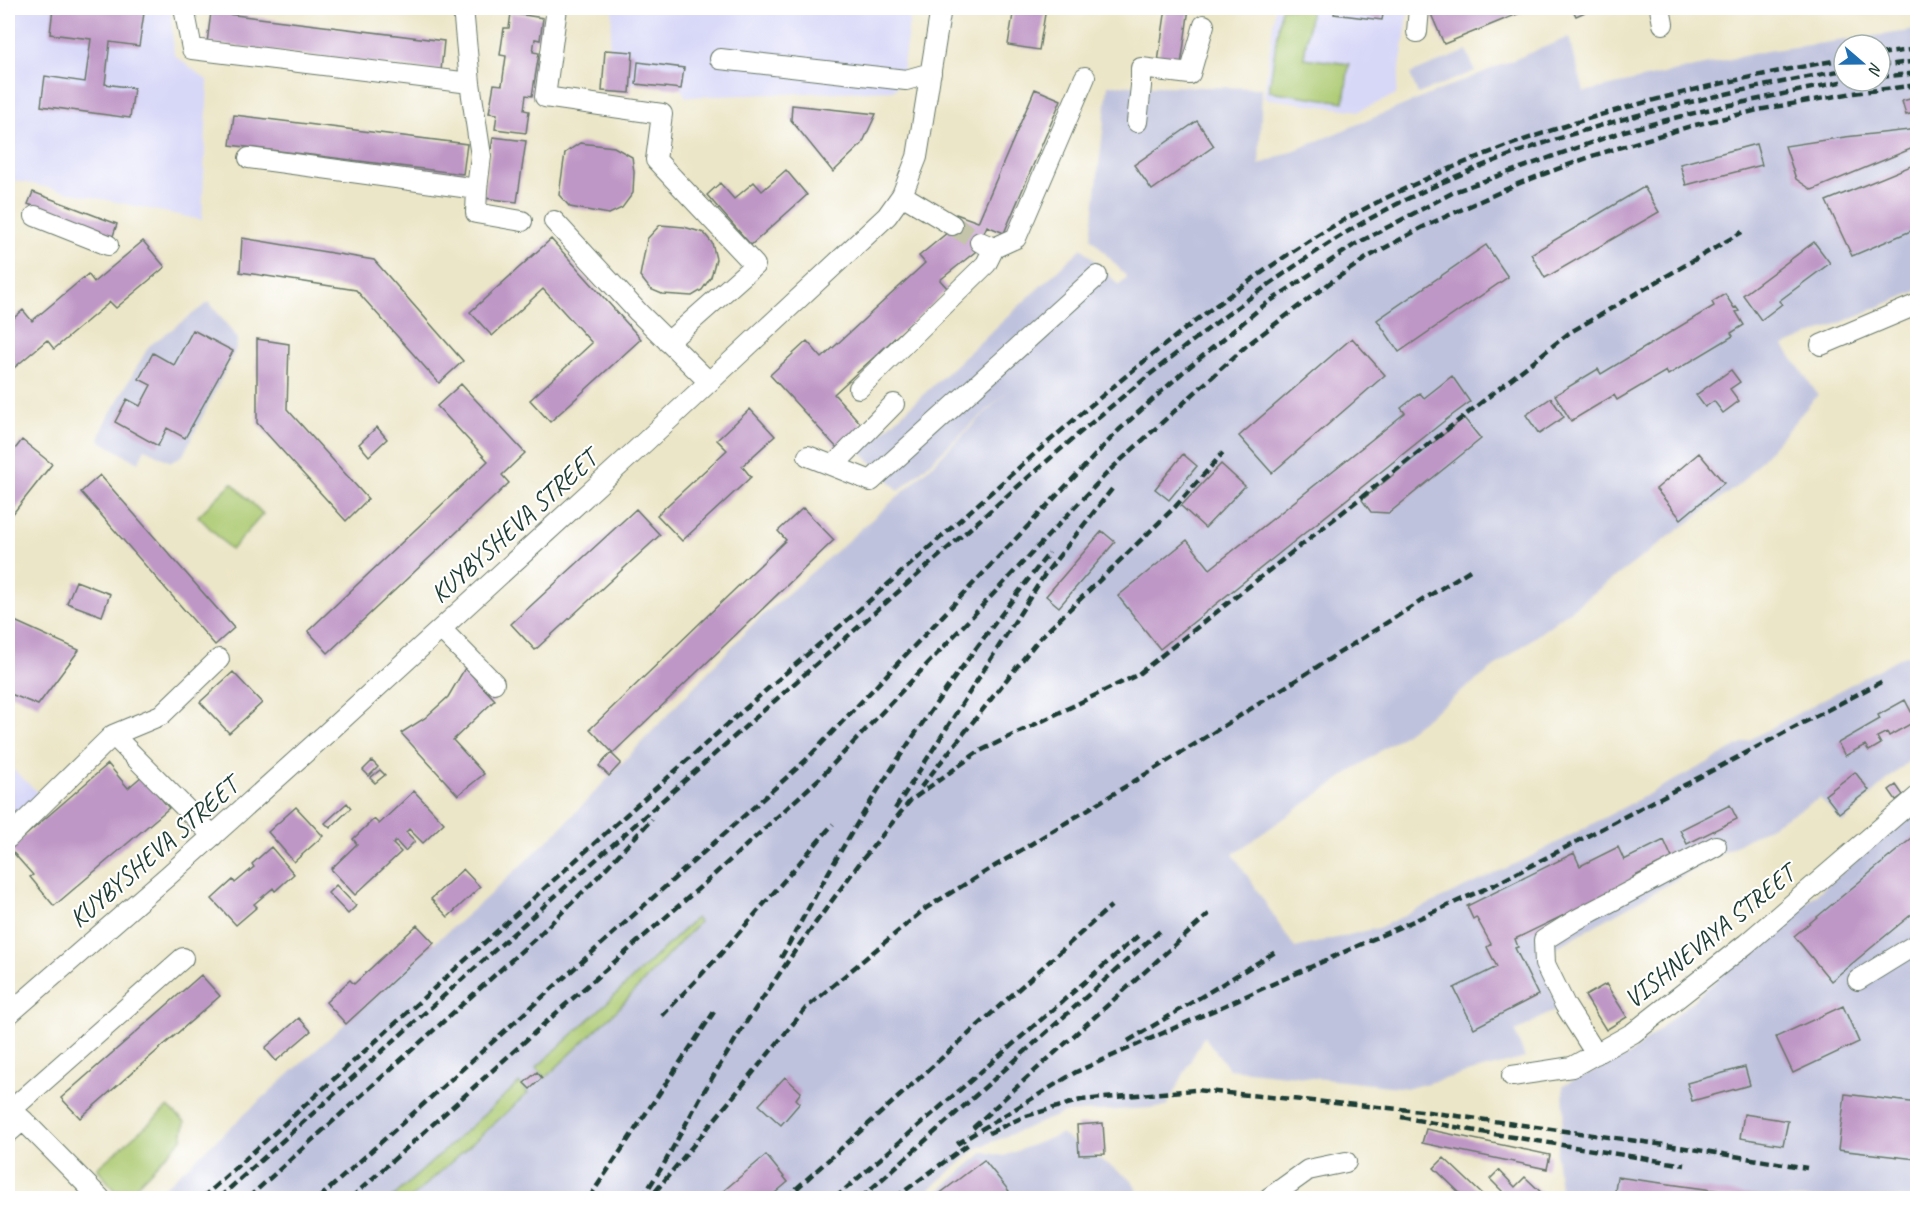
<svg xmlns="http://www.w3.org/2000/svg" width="1925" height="1206" viewBox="0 0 1925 1206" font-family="Caveat,sans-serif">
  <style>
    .built { fill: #d7d7f8 }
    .industrial { fill: #bfc2dd; fill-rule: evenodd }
    .green { fill: #abc970; stroke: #658352; stroke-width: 1.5 }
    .building { fill: #bf97c6 }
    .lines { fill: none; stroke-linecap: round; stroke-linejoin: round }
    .minor-tunnel { stroke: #c3c4aa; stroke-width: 20; stroke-dasharray: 20 10; stroke-linecap: butt }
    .minor-casing { stroke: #677868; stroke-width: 22 }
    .minor { stroke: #fff; stroke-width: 20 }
    .rail { stroke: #1f3d34; stroke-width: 4.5; stroke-dasharray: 9 4.5; stroke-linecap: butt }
    .labels { text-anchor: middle; stroke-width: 4.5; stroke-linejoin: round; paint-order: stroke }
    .street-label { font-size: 26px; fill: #1f3d34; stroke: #fff }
  </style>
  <rect width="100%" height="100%" fill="#fff"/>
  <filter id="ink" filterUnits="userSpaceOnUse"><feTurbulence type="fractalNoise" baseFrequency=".0167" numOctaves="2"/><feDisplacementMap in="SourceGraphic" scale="12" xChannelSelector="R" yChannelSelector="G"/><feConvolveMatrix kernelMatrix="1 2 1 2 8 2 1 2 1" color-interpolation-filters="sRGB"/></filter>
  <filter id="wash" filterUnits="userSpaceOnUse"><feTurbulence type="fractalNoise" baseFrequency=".008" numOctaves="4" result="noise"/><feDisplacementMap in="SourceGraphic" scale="24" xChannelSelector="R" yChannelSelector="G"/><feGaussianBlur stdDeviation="1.35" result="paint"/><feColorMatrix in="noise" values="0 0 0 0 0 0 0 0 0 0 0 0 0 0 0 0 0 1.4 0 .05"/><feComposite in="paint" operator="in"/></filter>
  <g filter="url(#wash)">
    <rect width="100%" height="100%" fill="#ece6c8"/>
    <path class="built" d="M8,8h162l4,47 34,26 -6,139 -194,-41z
      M613,8h298l-10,71 -6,11 -209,7 -5,-8 -45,-5h-5l-1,9 -28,-2 3,-41h4z
      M1275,8h134l-13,87 -37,16 -95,-13z
      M8,765l32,29 -32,31z"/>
    <path class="industrial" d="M1917,30v261l-133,55 34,49 -78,89 -337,251 -170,119 62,94 83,-20 150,-70 194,-103 175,-96 20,-7v102l-40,35 -34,34 -23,-25 -279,158 16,53 -42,23 10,26 -116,30 -180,-19 -25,-33 -38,71 -102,6 -87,35 -57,50h-768l287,-259 47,-41 74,-69 193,-205 159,-140 99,-96 -112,103 -38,-39 221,-204 37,37 8,-8 -36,-39 17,-153 154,3 -3,77 310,-128 15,55 182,-41zM1844,45h36v36h-36z
      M1467,51l8,20 -57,23 -8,-20z
      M209,302l29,37 -3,12 -52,104 -12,7 -26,-13 -7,14 -39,-23 7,-19 43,-75z
      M1917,808v390h-356l-5,-43 8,-42 -1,-28 65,-29z
      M1061,1134l71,46 8,18h-210l54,-46 20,4z"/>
    <path class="green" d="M1281,8h30l-7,50 45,6 -5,38 -75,-11z
      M232,483l31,31 -32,36 -33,-34z
      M696,918l3,4 -81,87 -73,69 -9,-10 74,-68z
      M519,1083l9,10 -117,105h-19z
      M168,1107l17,15 -3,17 -48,49 -19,3 -18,-23z"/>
    <g id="blocks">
      <path class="building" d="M53,8h47l44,5 -5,33 -29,-4 -5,42 29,4 -4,30 -89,-12 4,-30 40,6 6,-43 -41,-5z
        M494,8h35l-1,6z
        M1014,8h32l-7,42 -31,-5z
        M1166,8h23l-8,57 -23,-3z
        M1335,8h49l-2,12 -48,-6z
        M1446,8h86l-88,36 -13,-30z
        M1572,8h22l-18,8z
        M211,12l233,29 -3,30 -234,-28z
        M511,13l32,5 -3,22 -5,-1 -2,13 6,1 -7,43 -6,-1 -2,15 5,1 -3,22 -31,-4 2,-15 -8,-1 5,-29 8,1 4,-29 -6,-1 4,-27h5z
        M605,50l28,2 -3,41 -28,-2z
        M638,62l46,6 -3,21 -45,-5z
        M1035,89l26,11 -57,133 -17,-7 -12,26 -35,28 8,9 -114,105 29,32 -25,23 -68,-74 37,-34 15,17 103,-95 -6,-7 29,-24 8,-18 22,8z
        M1918,97v15l-12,3 -4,-14z
        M792,105l84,9 -14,30 -29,28 -42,-52z
        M234,115l233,29 -4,30 -233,-29z
        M1197,121l17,25 -62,44 -18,-25z
        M1918,129v17l-106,44 -16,-11 -11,-33 60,-9z
        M493,137l33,4 -9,61 -33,-4z
        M580,143l34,4 18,10 2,15 -1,21 -11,15 -13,6 -39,-7 -11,-12 6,-42z
        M1756,144l6,21 -76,20 -6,-21z
        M1918,163v65l-66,28 -26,-55z
        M786,170l21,25 -56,50 -44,-50 13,-12 14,16 20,-17 8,9z
        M1644,187l15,25 -114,66 -14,-24z
        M33,192l84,32 -4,12 -85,-32z
        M660,225l24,2 20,6 8,10 4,16 -5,18 -9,13 -10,6 -30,-2 -12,-5 -10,-13 7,-37z
        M242,238l132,22 89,101 -24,22 -83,-93 -116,-18z
        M551,239l90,100 -91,83 -20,-22 62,-57 -49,-54 -51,47 -22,-24z
        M143,241l22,26 -49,41 -6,-6 -56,47 -7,-9 -39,33v-50l15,-13 9,11 56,-47 6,8z
        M1814,242l16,21 -51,38 3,3 -21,16 -18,-25z
        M1486,245l22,32 -109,75 -22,-32z
        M1725,294l9,14 2,-1 3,4 -3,1 8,13 -13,8 2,3 -65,39 -2,-4 -49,29 -3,-5 -43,26 -16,-26 43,-26 3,5 113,-68 -2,-4z
        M193,330l40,21 -48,87 -18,-10 -9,18 -43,-24 12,-23 13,7 11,-21 -12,-6 14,-26 21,12z
        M1352,338l33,37 -113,98 -33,-37z
        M257,339l32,5 -2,65 81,90 -22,22 -89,-98z
        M1731,370l9,12 -10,7 9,12 -16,12 -9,-12 -9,6 -9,-12z
        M1452,376l18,26 -27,20 -283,227 -42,-53 69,-56 23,29 195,-156 -4,-5 19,-15 4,5z
        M461,384l64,69 -23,22 7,8 -181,170 -20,-22 180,-170 -51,-55z
        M1551,398l13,19 -25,17 -13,-19z
        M750,409l25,27 -33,30 9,11 -69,64 -25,-26 70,-65 -10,-10z
        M1464,418l17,21 -92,74 -18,-1 -9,-12z
        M377,427l10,12 -18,17 -10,-12z
        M22,440l30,24 -41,52 -3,-3v-55z
        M1699,453l25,30 -43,36 -25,-30z
        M1183,454l14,12 -28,34 -14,-11z
        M1221,464l24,22 -40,42 -24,-22z
        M100,475l134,153 -19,17 -134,-153z
        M803,508l31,32 -221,213 -23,-24 196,-189 -8,-9z
        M636,509l24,26 -125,115 -24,-26z
        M1102,531l13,11 -56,65 -13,-11z
        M76,581l34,13 -8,22 -35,-13z
        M8,618l71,32 -41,55 -30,-12z
        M465,668l30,32 -42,40 31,34 -26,21 -57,-62 24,-15 23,-21z
        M233,672l29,31 -33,30 -29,-31z
        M1905,700l11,21 -27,15 -2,-4 -10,5 4,7 -12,7 -4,-6 -20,11 -7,-13 42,-24 -2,-4z
        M611,753l10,10 -12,13 -10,-10z
        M372,761l6,6 -9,9 -6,-6z
        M108,764l20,24 14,-12 27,32 -115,98 -24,-29 3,-2 -23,-26z
        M380,770l5,5 -10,8 -5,-5z
        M1855,772l14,18 -30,23 -14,-18z
        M1896,785l7,10 -7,5 -7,-10z
        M414,791l30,32 -21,20 -14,-14 -3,3 9,9 -10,10 -9,-10 -3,3 8,8 -46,43 -24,-26 26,-25 -4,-5 21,-20 5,5z
        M347,803l4,5 -21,20 -5,-5z
        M1730,805l7,14 -50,25 -7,-14z
        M296,807l27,29 -29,26 -26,-30z
        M1918,833v76l-87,72 -37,-45z
        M1664,840l8,18 -39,19 1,4 -119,58 3,8 -3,1 23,47 -64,33 -20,-40 43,-21 -10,-20 4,-3 -15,-27 -3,2 -6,-13 107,-53 6,13 38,-19 6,13z
        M271,847l23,27 -19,17 -2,-3 -19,16 3,3 -21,18 -24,-26 21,-19 2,3 19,-16 -2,-3z
        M463,869l17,18 -32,30 -17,-18z
        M336,885l20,21 -8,8 -20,-21z
        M417,925l17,18 -88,81 -20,-22 24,-22 4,4z
        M201,975l19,21 -140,122 -19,-20z
        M1606,984l21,33 -21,13 -21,-34z
        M1843,1006l16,36 -66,31 -17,-36z
        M299,1018l12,13 -35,30 -11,-13z
        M1745,1067l5,18 -58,16 -5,-18z
        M537,1072l5,6 -12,11 -6,-6z
        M785,1077l16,15 -5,7 4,4 -19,22 -22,-20z
        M1845,1094l73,9 -2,56 -78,-9z
        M1744,1114l44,7 -5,24 -43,-7z
        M1103,1123l2,31 -26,1 -2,-30z
        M1426,1129l124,26 -3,14 -125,-26z
        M766,1155l22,27 -19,16h-54z
        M1444,1158l42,40h-21l-31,-30z
        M984,1160l25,31 -10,7h-65z
        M1499,1170l16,17 10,-10 22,21h-38l-19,-19z
        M1617,1177l147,20v1h-150z"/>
    </g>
  </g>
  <g filter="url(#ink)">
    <use href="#blocks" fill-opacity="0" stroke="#677868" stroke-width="1.5"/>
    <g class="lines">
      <path class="minor-tunnel" d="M952,225l28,17"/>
      <g class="minor-casing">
        <path id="minor" d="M184,8l8,41 278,34
          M463,8l7,75 11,73 -4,33 -1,24 46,8
          M557,8l-12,89 117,17 -6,46 99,105 -87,77
          M1660,8l3,16
          M1417,32l2,-24
          M720,59l186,21 25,-7
          M1137,122l4,-36v-18l49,6 14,-49
          M249,158l228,31
          M902,195l50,30
          M35,216l73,29
          M554,221l84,91 71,70
          M980,242l14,6 22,-10 69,-161
          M1821,345l97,-41
          M859,388l127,-124 8,-16
          M808,456l63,25 226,-205
          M833,466l61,-62
          M441,629l53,54
          M113,735l100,101
          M8,838l105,-103 48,-20 58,-56
          M1858,980l60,-37
          M8,1015l161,-140 158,-142 319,-292 241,-225 15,-21 15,-38 24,-149
          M1596,1054l-31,-49 -20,-41 -1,-24 32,-20 140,-74
          M1512,1076l60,-9 61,-34 113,-89 172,-148
          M8,1107l15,13 77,78
          M11,1110l172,-152
          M8,1133l15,-13
          M1269,1198l39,-28 38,-8"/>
      </g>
      <use href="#minor" class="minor"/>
      <path class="rail" d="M1880,54l38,-5
        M1880,66l38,-5
        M1880,77l38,-4
        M921,787l118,-148 136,-132 48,-54
        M895,809l150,-235 67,-85
        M781,958c27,-49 53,-97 82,-144 56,-91 120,-177 186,-261
        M662,1016l56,-59 115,-133
        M1128,1041l149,-90
        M1401,1117l81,15 203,33
        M973,1128l36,-34 200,-180
        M989,1133l34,-16 58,-17 114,-10 226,21 259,36 127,21
        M957,1144l119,-72 420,-188 385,-202
        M655,1192l151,-184 120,-100 266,-162 278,-176
        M202,1198c187,-168 373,-339 562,-506 41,-36 83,-71 123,-107 110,-97 217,-197 335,-284 47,-34 95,-68 146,-94 149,-77 312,-119 476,-148
        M219,1198c223,-201 446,-401 671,-599 118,-103 230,-207 357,-299 41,-29 82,-59 126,-83 142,-79 312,-117 471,-147
        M248,1198l290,-262 54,-53 60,-64
        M319,1198l486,-437 314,-331 63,-57 81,-67 91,-61 102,-54 168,-60 78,-20 143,-30
        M351,1198l213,-192 142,-124 115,-105 289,-307 136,-124 85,-64 37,-25 55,-30 97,-44 75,-28 96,-29 67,-16 95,-17 65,-8
        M589,1198l125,-186
        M642,1198l22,-34 36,-66 45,-74 52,-76 65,-88 48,-59 68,-49 159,-77 432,-342 173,-101
        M786,1198l325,-292
        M835,1198l304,-263
        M861,1198l301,-269
        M895,1198l75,-55"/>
    </g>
  </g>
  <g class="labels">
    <g class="street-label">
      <text transform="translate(513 526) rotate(-42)" y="9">KUYBYSHEVA STREET</text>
      <text transform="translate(153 852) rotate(-41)" y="9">KUYBYSHEVA STREET</text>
      <text transform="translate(1709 936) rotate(-39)" y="9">VISHNEVAYA STREET</text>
    </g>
  </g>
  <rect width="1925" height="1206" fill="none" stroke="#fff" stroke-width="30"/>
  <g transform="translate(1862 63) rotate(110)"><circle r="28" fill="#ffffff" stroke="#a5b1ae" stroke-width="1.5"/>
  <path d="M0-4.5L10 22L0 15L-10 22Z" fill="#1f6fb2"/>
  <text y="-9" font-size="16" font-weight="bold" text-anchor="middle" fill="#1f3d34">N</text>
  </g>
</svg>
